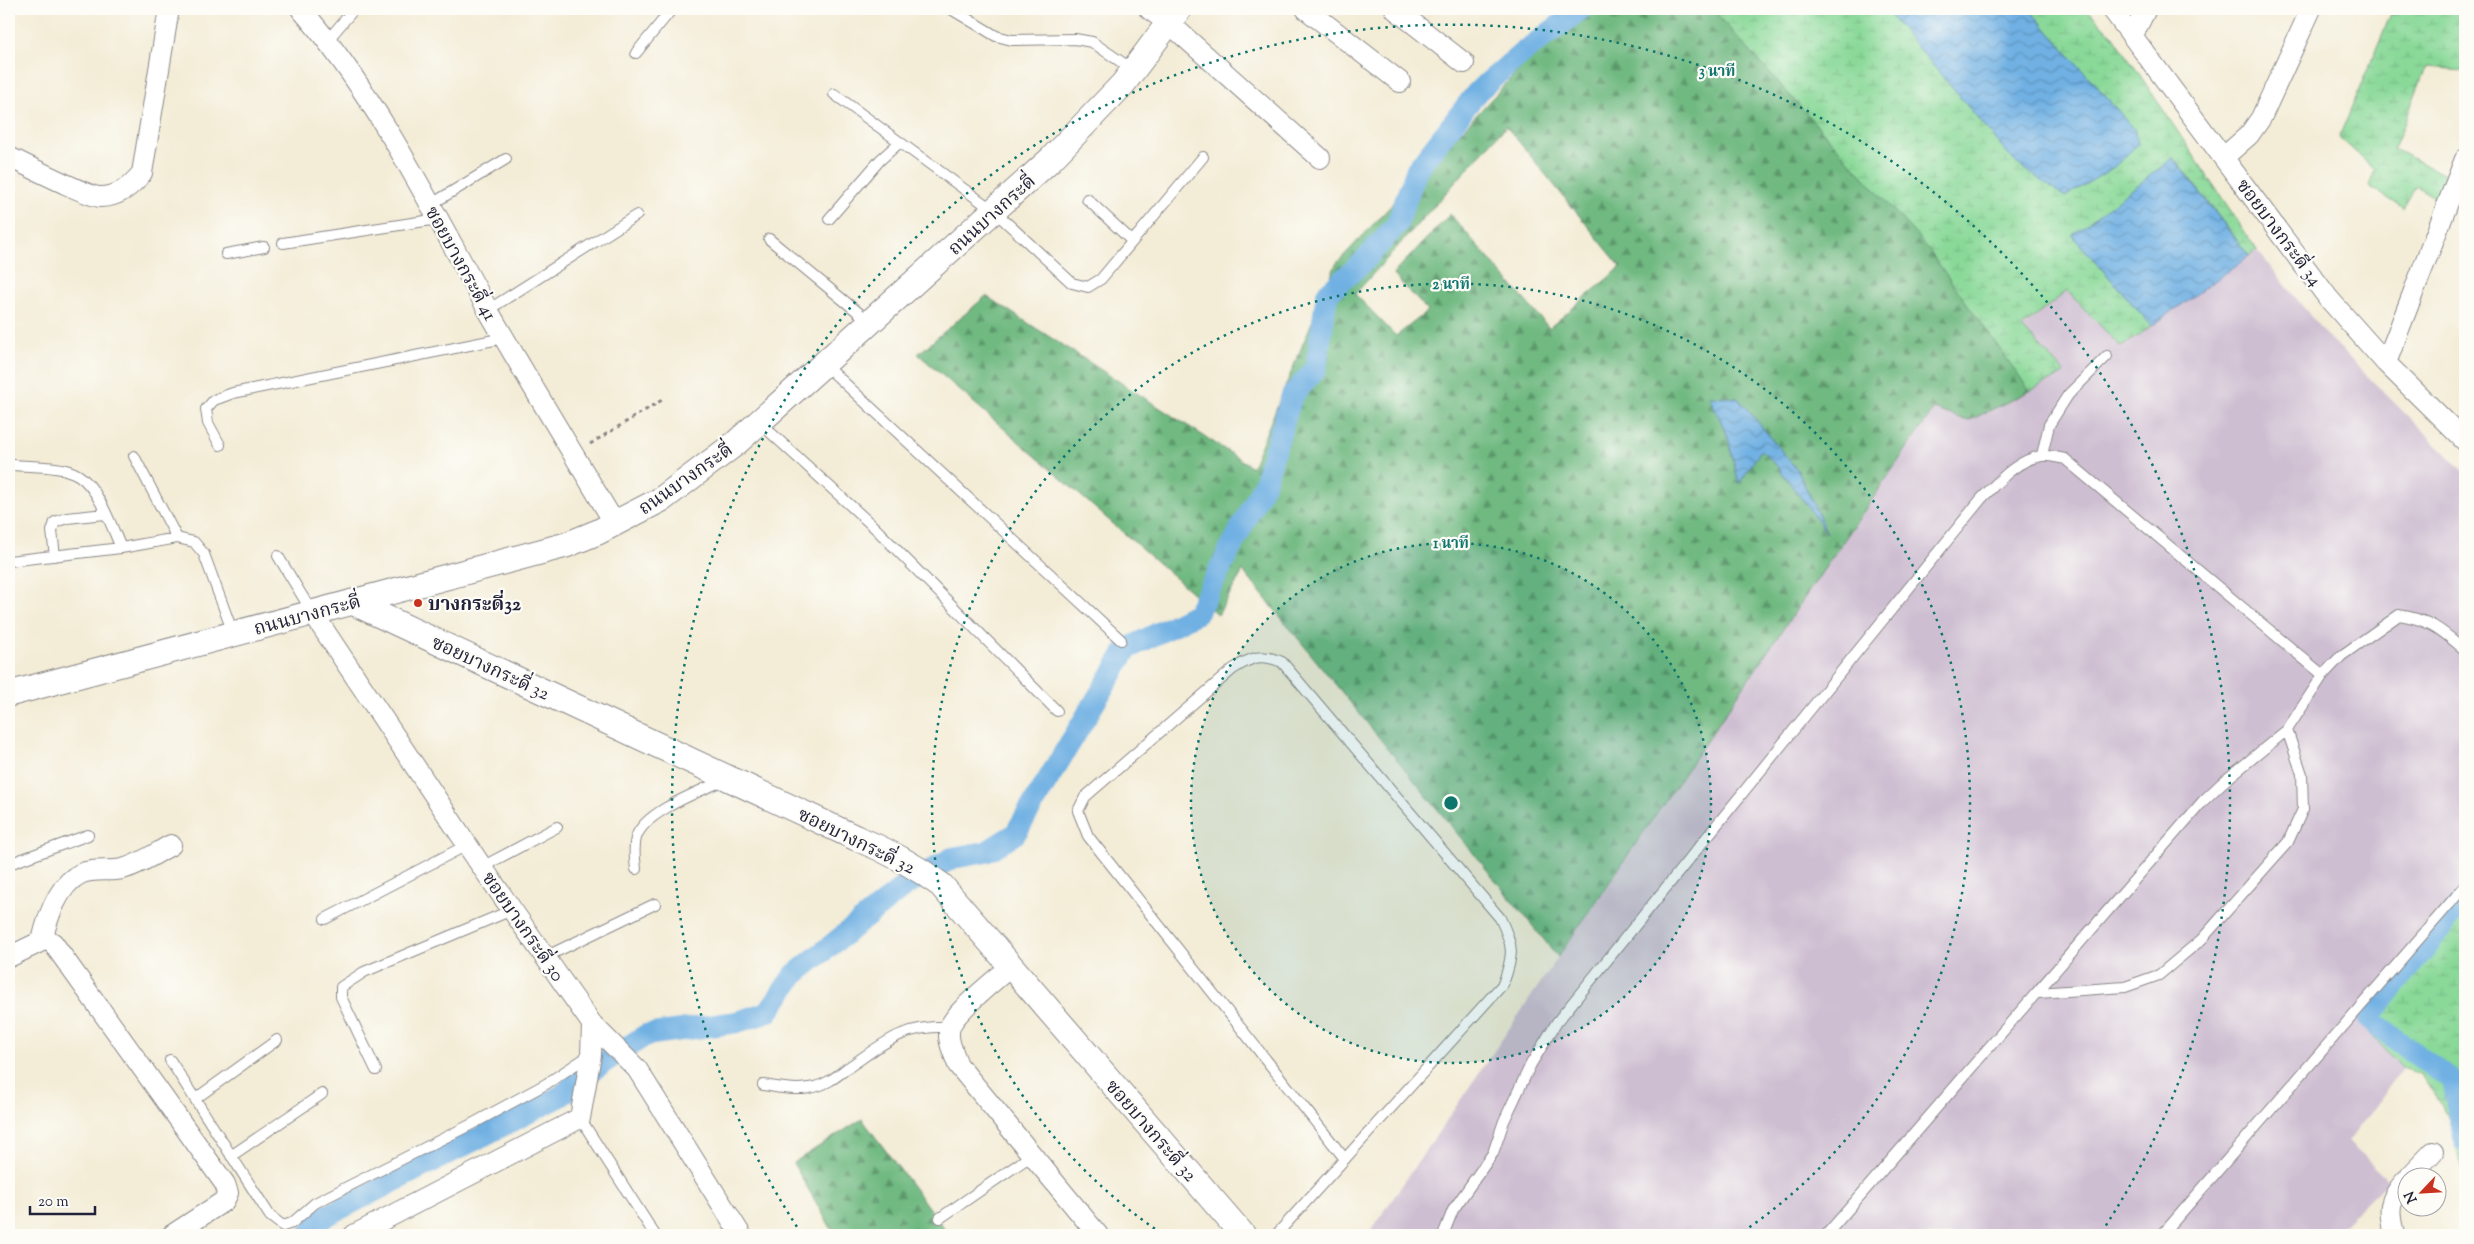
<svg xmlns="http://www.w3.org/2000/svg" width="2474" height="1244" viewBox="0 0 2474 1244" font-family="'Sorts Mill Goudy','Noto Serif Thai',serif">
  <style>
    .industrial { fill: #cebed1 }
    .forest { fill: url(#forest-firs); stroke: #486e5e; fill-rule: evenodd }
    .wetland { fill: url(#wetland-marsh); stroke: #567e6a }
    .water { fill: url(#water-waves); stroke: #48698f }
    .lines { fill: none; stroke-linecap: round; stroke-linejoin: round }
    .canal { stroke: #6fb0e3; stroke-width: 22 }
    .service-casing { stroke: #8a8788; stroke-width: 12 }
    .minor-casing { stroke: #8a8788; stroke-width: 22 }
    .tertiary-casing { stroke: #8a8788; stroke-width: 27 }
    .path { stroke: #8a8788; stroke-width: 3; stroke-dasharray: 4 4; stroke-linecap: butt }
    .service { stroke: #fff; stroke-width: 10 }
    .minor { stroke: #fff; stroke-width: 20 }
    .tertiary { stroke: #fff; stroke-width: 25 }
    .ring { fill: none; stroke: #0f766e; stroke-width: 2.5; stroke-dasharray: 2.5 5 }
    .poi-dot { fill: #c8321e; stroke: #fdfcf7; stroke-width: 2 }
    .labels { text-anchor: middle; stroke-width: 4.5; stroke-linejoin: round; paint-order: stroke }
    .street-label { font-size: 19px; fill: #22223b; stroke: #fdfcf7 }
    .poi-label { font-size: 19px; font-weight: bold; fill: #22223b; stroke: #fdfcf7; text-anchor: start }
    .centre { fill: #0f766e; stroke: #fdfcf7; stroke-width: 2.5 }
    .ring-label { font-size: 15px; text-anchor: middle; font-weight: bold; fill: #0f766e; stroke: #fdfcf7; stroke-width: 4.5; stroke-linejoin: round; paint-order: stroke }
  </style>
  <defs>
    <pattern id="forest-firs" width="22" height="20" patternUnits="userSpaceOnUse" patternTransform="scale(1.25)"><rect width="22" height="20" fill="#6fb981"/><path d="M5 1l3.5 6h-7zM16 11l3.5 6h-7z" fill="#5b966b"/></pattern>
    <pattern id="wetland-marsh" width="20" height="14" patternUnits="userSpaceOnUse" patternTransform="scale(1.25)"><rect width="20" height="14" fill="#8ad999"/><path d="M1 5h8M5 5V1M11 12h8M15 12V8" fill="none" stroke="#77ba85"/></pattern>
    <pattern id="water-waves" width="16" height="10" patternUnits="userSpaceOnUse" patternTransform="scale(1.25)"><rect width="16" height="10" fill="#6fb0e3"/><path d="M0 5q4-4 8 0t8 0" fill="none" stroke="#5b8fb9"/></pattern>
  </defs>
  <rect width="100%" height="100%" fill="#fdfcf7"/>
  <filter id="ink" filterUnits="userSpaceOnUse"><feTurbulence type="fractalNoise" baseFrequency=".02" numOctaves="2"/><feDisplacementMap in="SourceGraphic" scale="10" xChannelSelector="R" yChannelSelector="G"/><feConvolveMatrix kernelMatrix="1 2 1 2 8 2 1 2 1" color-interpolation-filters="sRGB"/></filter>
  <filter id="wash" filterUnits="userSpaceOnUse"><feTurbulence type="fractalNoise" baseFrequency=".0096" numOctaves="4" result="noise"/><feDisplacementMap in="SourceGraphic" scale="20" xChannelSelector="R" yChannelSelector="G"/><feGaussianBlur stdDeviation="1.12" result="paint"/><feColorMatrix in="noise" values="0 0 0 0 0 0 0 0 0 0 0 0 0 0 0 0 0 1.4 0 .05"/><feComposite in="paint" operator="in"/></filter>
  <g filter="url(#wash)">
    <rect width="100%" height="100%" fill="#f3ecd6"/>
    <path class="industrial" d="M2257,250l68,84 140,139v415l-107,133 45,47 -55,74 41,38 -55,55h-966l566,-827 34,13 97,-48 -43,-45 45,-37 54,56z"/>
    <path class="forest" d="M1576,9h136l213,236 105,146 -62,30 -34,-12 -376,548 -315,-386 -25,44 -300,-261 68,-58 266,171 84,-203zM1506,126l115,141 -72,61 -99,-114 -57,60 35,37 -32,25 -41,-42zM1710,396l88,75 27,59 -46,-62 -19,-19 -21,34 -12,-49z
      M862,1119l87,116h-114l-42,-72z"/>
    <path class="wetland" d="M1712,9h173l131,154 122,-19 -4,-15 -105,-120h58l28,29 142,212 -8,6 -75,-98 -102,77 80,91 -31,21 -54,-56 -45,36 43,46 -35,18 -105,-146z
      M2393,9h72v61l-39,-3 -32,82 53,27 -8,24 -23,-14 -13,22 -34,-22 6,-16 -36,-33z
      M2465,888v298l-15,-67 -29,-44 -18,-7 -45,-47z"/>
    <path class="water" d="M1885,9h144l105,120 4,15 -24,23 -49,30 -49,-34z
      M2173,158l76,98 -97,70 -80,-91z
      M1709,396l29,2 60,73 29,62 -48,-65 -18,-18 -22,34 -12,-50z"/>
    <g class="lines">
      <path class="canal" d="M2465,898l-97,121 84,62 13,60
        M308,1235l16,-18 237,-121 25,-22 60,-39 91,-13 31,-10 26,-37 111,-89 47,-28 34,-6 29,-18 112,-185 70,-36 67,-129 28,-88 24,-28 11,-74 38,-34 32,-36 20,-55 61,-78 43,-37 60,-45"/>
    </g>
  </g>
  <g filter="url(#ink)">
    <g class="lines">
      <g class="service-casing">
        <path id="service" d="M951,9l45,27 16,4 63,-1 17,3 41,28
          M327,41l27,-32
          M636,53l36,-44
          M834,94l160,117 78,72 16,4 13,-8 102,-122
          M1087,199l45,42
          M430,205l76,-46
          M829,219l51,-59 20,-18
          M769,239l101,83
          M283,243l155,-24
          M226,254l38,-7
          M488,310l149,-95
          M824,364l297,276
          M760,423l114,104 183,184
          M220,445l-12,-22 -2,-14 8,-9 19,-7 271,-55
          M2042,455l7,-30 19,-30 39,-39
          M134,456l43,82
          M13,465c19,2 48,0 65,10 20,12 34,52 43,73
          M55,556l-3,-25 3,-9 12,-4 38,-4
          M278,556l34,56
          M9,561l112,-13 56,-10 17,4 10,12 29,79
          M9,864l79,-29
          M482,867l75,-40
          M636,869c-1,-10 -3,-20 0,-31 7,-26 65,-47 88,-58
          M325,919l142,-74
          M545,957l110,-53
          M2038,993l87,-6 34,-12 43,-36 86,-97 15,-33 -1,-35 -15,-44
          M170,1060l100,156 13,10 9,-3 23,-20 157,-79 74,-40 44,-29
          M376,1070l-35,-73v-10l23,-15 148,-62
          M763,1085c15,2 31,6 46,3 15,-2 26,-10 37,-19 39,-26 55,-44 104,-42
          M195,1099l82,-59
          M580,1118l75,117
          M231,1156l91,-62
          M940,1218l92,-63
          M1276,1235l227,-251c11,-30 11,-37 -3,-66l-218,-256c-21,-9 -30,-5 -49,7l-148,128 -7,14 10,25 257,323
          M1443,1235l10,-25 40,-57 11,-32 27,-57 26,-42 424,-523c16,-16 36,-40 61,-43 7,-1 16,2 23,3l258,216 18,-19 58,-41c32,5 42,15 66,35
          M1826,1235l377,-434 19,-18 65,-53 36,-55
          M2162,1235l303,-349"/>
      </g>
      <g class="minor-casing">
        <path id="minor" d="M301,9c77,89 130,198 187,301 41,72 85,143 127,214
          M1149,9l20,14 151,135
          M1306,9l94,73
          M1395,9l69,54
          M2112,9l217,290 57,64 79,78
          M2133,35l13,-26
          M9,157c15,7 80,40 91,40 19,0 31,-11 42,-24l27,-164
          M2224,157l25,-22 12,-17 50,-109
          M2386,363l79,-204
          M312,612l170,255 110,157 45,45 104,166
          M42,941c5,-22 16,-56 38,-67 12,-6 29,-2 42,-5 17,-4 34,-16 49,-24
          M9,957l33,-16 6,-1 5,3 172,241 3,9 -4,8 -52,34
          M1011,966c-14,13 -56,45 -61,61 -4,13 4,26 8,38l140,170
          M2410,1176l23,-24
          M354,1235l226,-117 11,-63 1,-31
          M2394,1235c-6,-26 -6,-35 12,-55"/>
      </g>
      <g class="tertiary-casing">
        <path id="tertiary" d="M352,602l504,236c31,12 58,27 85,47l302,350
          M9,694l557,-149 32,-13 64,-33 74,-56 315,-284 72,-75 56,-75"/>
      </g>
      <path class="path" d="M590,444l72,-44"/>
      <use href="#service" class="service"/>
      <use href="#minor" class="minor"/>
      <use href="#tertiary" class="tertiary"/>
    </g>
  </g>
  <circle cx="1451" cy="803" r="260" fill="#0f766e" fill-opacity=".12"/>
  <g class="ring">
    <circle cx="1451" cy="803" r="260"/>
    <path d="M1161 1233A519 519 0 1 1 1741 1233"/>
    <path d="M801 1233A779 779 0 1 1 2101 1233"/>
  </g>
  <circle class="poi-dot" cx="418" cy="603" r="5"/>
  <g class="labels">
    <g class="street-label">
      <text transform="translate(991 214) rotate(-42)" y="7">ถนนบางกระดี่</text>
      <text transform="translate(2280 232) rotate(53)" y="7">ซอยบางกระดี่ 34</text>
      <text transform="translate(462 263) rotate(61)" y="7">ซอยบางกระดี่ 41</text>
      <text transform="translate(685 478) rotate(-35)" y="7">ถนนบางกระดี่</text>
      <text transform="translate(307 614) rotate(-15)" y="7">ถนนบางกระดี่</text>
      <text transform="translate(491 667) rotate(25)" y="7">ซอยบางกระดี่ 32</text>
      <text transform="translate(857 840) rotate(26)" y="7">ซอยบางกระดี่ 32</text>
      <text transform="translate(524 926) rotate(55)" y="7">ซอยบางกระดี่ 30</text>
      <text transform="translate(1152 1130) rotate(49)" y="7">ซอยบางกระดี่ 32</text>
    </g>
    <g class="poi-label">
      <text x="428" y="610">บางกระดี่32</text>
    </g>
  </g>
  <circle cx="1451" cy="803" r="8" class="centre"/>
  <g class="ring-label">
    <text x="1717" y="76">3 นาที</text>
    <text x="1451" y="289">2 นาที</text>
    <text x="1451" y="548">1 นาที</text>
  </g>
  <rect width="2474" height="1244" fill="none" stroke="#fdfcf7" stroke-width="30"/>
  <g transform="translate(2422 1192) rotate(245)"><circle r="24" fill="#fdfcf7" stroke="#a5a5ac"/>
  <path d="M0-4L9 19L0 12L-9 19Z" fill="#c8321e"/>
  <text y="-8" font-size="14" font-weight="bold" text-anchor="middle" fill="#22223b">N</text>
  </g>
  <path d="M30 1206v8h65v-8" fill="none" stroke="#22223b" stroke-width="2.5"/>
  <text x="38" y="1206" font-size="15" fill="#22223b" stroke="#fdfcf7" stroke-width="4" paint-order="stroke">20 m</text>
</svg>
